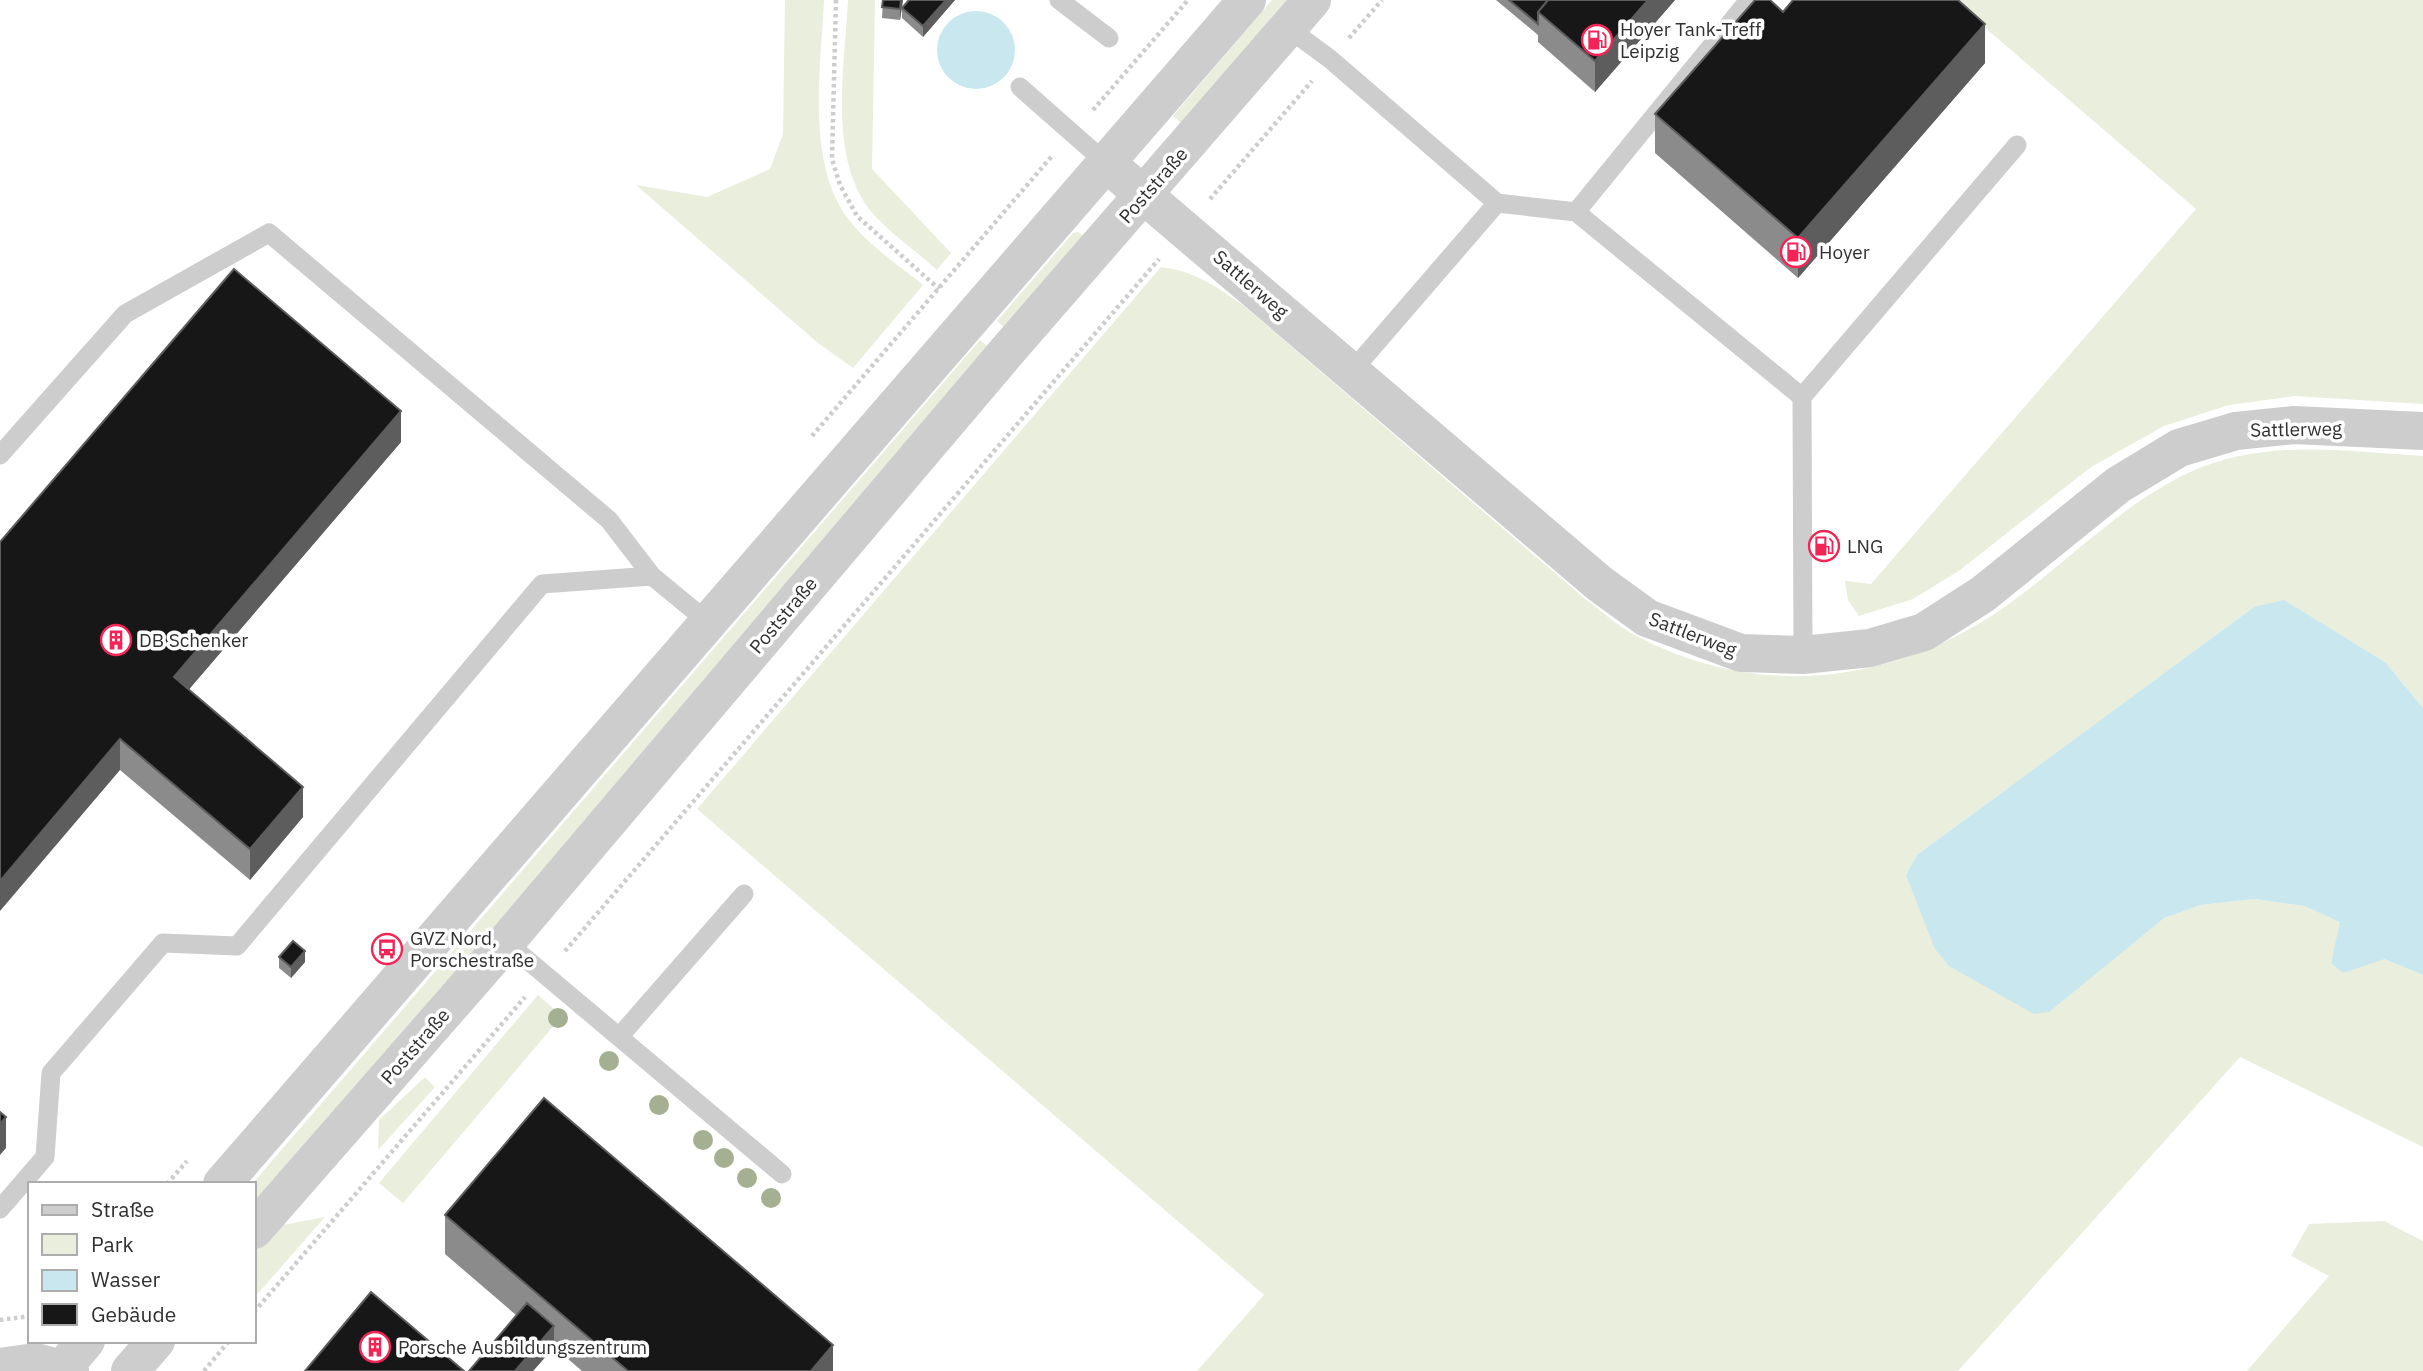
<svg xmlns="http://www.w3.org/2000/svg" width="2423" height="1371" viewBox="0 0 2423 1371" font-family="'IBM Plex Sans',sans-serif">
  <style>
    .green { fill: #e9eedd }
    .water { fill: #c8e7ef }
    .lines { fill: none; stroke-linecap: round; stroke-linejoin: round }
    .path { stroke: #cdcdcd; stroke-width: 4.5; stroke-dasharray: 3.5 3.5; stroke-linecap: butt }
    .service { stroke: #cdcdcd; stroke-width: 19 }
    .minor { stroke: #cdcdcd; stroke-width: 38 }
    .tertiary { stroke: #cdcdcd; stroke-width: 38 }
    .tree { fill: #a5b092 }
    .wall { fill: #8b8b8b }
    .shaded-wall { fill: #5d5d5d }
    .building { fill: #171717; stroke: #5d5d5d; stroke-width: 2 }
    .labels { text-anchor: middle; stroke-width: 7; stroke-linejoin: round; paint-order: stroke }
    .poi-label { font-size: 19px; fill: #303030; stroke: #fff; text-anchor: start }
    .street-label { font-size: 19px; fill: #303030; stroke: #fff }
  </style>
  <rect width="100%" height="100%" fill="#fff"/>
  <path class="green" d="M785,0h39c-3,67 -19,165 26,221 19,25 49,44 73,64l-70,83 -35,-25 -182,-158 71,12 63,-28 13,-35z
    M848,0h27l-3,169 79,84 -14,17c-22,-20 -50,-39 -68,-61 -41,-55 -24,-144 -21,-209z
    M1272,0h23l-109,127 -13,-11z
    M1953,0h470v404l-128,-8 -66,9 -65,21 -73,41 -131,103 -47,29 -54,17 -11,-16 -3,-19 26,3 325,-375z
    M1078,232l7,5 -75,95 -13,-11 76,-88z
    M1161,267c34,4 56,20 83,39l340,292c15,11 30,25 47,35 120,66 252,54 365,-20 67,-45 119,-105 192,-140 74,-35 157,-22 235,-17v252l-37,-45 -132,-56 -337,248 -11,20 216,75 42,-32 37,-13 53,-6 50,7 37,16 -10,41 53,-4 39,16v172l-183,-90 -282,314h-761l67,-76 -567,-486z
    M980,340l15,12 -741,858 -2,-26z
    M538,995l24,21 -159,187 -24,-20z
    M425,1077l10,10 -57,63 1,-30z
    M325,1217l-71,81v-51l18,-20z
    M2384,1221l39,20v130h-176l82,-95 -38,-20 18,-32z"/>
  <path class="water" d="M937 50a39 39 0 1 1 78 0a39 39 0 1 1-78 0Z
    M2284,600l102,63 37,45v267l-39,-16 -41,14 -12,-10 9,-41 -36,-16 -50,-7 -53,6 -37,13 -115,94 -15,2 -85,-48 -14,-17 -29,-74 11,-20 337,-248z"/>
  <g class="lines">
    <path class="path" d="M836,0l-4,159 8,26 17,31 82,73
      M1349,38l33,-38
      M1093,110l95,-110
      M1210,199l102,-118
      M812,436l240,-280
      M565,951l594,-692
      M167,1184l20,-23
      M254,1312l271,-315
      M0,1320l30,-4
      M204,1371l25,-30"/>
    <path class="service" d="M1059,0l50,38
      M1288,28l42,31 167,144 -145,168
      M1020,87l85,75
      M1497,203l79,9 173,-212
      M1576,212l226,185 1,258
      M1802,397l215,-252
      M0,455l125,-141 144,-81 340,287 43,56 56,46
      M506,942l276,232
      M619,1037l125,-143
      M0,1209l45,-52 6,-84 112,-130 74,3 305,-362 110,-8"/>
    <path class="minor" d="M1105,162l495,422 47,34 94,35 62,2 67,-7 54,-16 59,-38 135,-109 61,-37 57,-17 58,-6 129,6"/>
    <path class="tertiary" d="M222,1184l1025,-1184
      M254,1230l252,-288 503,-593 303,-349
      M0,1367l35,-5 35,9
      M63,1368l23,-27
      M130,1371l26,-30"/>
  </g>
  <g class="tree">
    <circle cx="558" cy="1018" r="10"/>
    <circle cx="609" cy="1061" r="10"/>
    <circle cx="659" cy="1105" r="10"/>
    <circle cx="703" cy="1140" r="10"/>
    <circle cx="724" cy="1158" r="10"/>
    <circle cx="747" cy="1178" r="10"/>
    <circle cx="771" cy="1198" r="10"/>
  </g>
  <path class="wall" d="M883,0h20l-3,20 -18,-2z
    M909,0h46l-32,37 -21,-19v-10z
    M1496,0h179l-80,92 -57,-50v-7z
    M1783,12l202,51 -187,215 -143,-125v-39z
    M401,442l-212,247 114,128 -53,63 -130,-110 -120,-228z
    M279,957l26,5 -14,16 -12,-10z
    M445,1215l388,156h-251l-28,-24 -21,24h-64l47,-56 -71,-61z"/>
  <path class="shaded-wall" d="M901,0h2l-3,20v-11z
    M946,0h9l-32,37v-11z
    M1648,0h27l-80,92v-31z
    M1985,24v39l-187,215v-40z
    M401,411v31l-227,265v-30z
    M120,739v31l-120,141v-30z
    M303,787v30l-53,63v-31z
    M305,951v11l-14,16v-11z
    M6,1117v31l-6,7v-31z
    M554,1326v21l-21,24h-18z
    M833,1345v26h-22z"/>
  <path class="building" d="M883,0h18l-1,9 -18,-2z
    M909,0h37l-23,26 -21,-18z
    M1509,0h39l-10,12v12z
    M1548,0h100l-53,61 -57,-49z
    M1755,0h15l13,12 10,-12h165l27,24 -187,214 -143,-124z
    M234,269l167,142 -227,266 129,110 -53,62 -130,-110 -120,142v-339z
    M293,941l12,10 -14,16 -12,-10z
    M544,1098l289,247 -22,26h-183l-183,-156z
    M0,1112l6,5 -6,7z
    M371,1292l93,79h-159z
    M527,1303l27,23 -39,45h-46z"/>
  <defs>
    <g id="fuel-ring" transform="scale(1.575)"><circle r="9.5" fill="#fff" stroke="#f42556" stroke-width="1.5"/><path d="M-5.5-6h7V0h2V4h1.3V-2.5L3-4.5l.8-.8L6-3V5H2.5V1h-1V6h-7ZM-4.2-4.7v3.2H.2V-4.7Z" fill="#f42556"/></g>
    <g id="building-ring" transform="scale(1.575)"><circle r="9.5" fill="#fff" stroke="#f42556" stroke-width="1.5"/><path d="M-4-6H4V6H1V3H-1V6H-4ZM-2.5-4.3h1.7v1.8h-1.7ZM.8-4.3h1.7v1.8H.8ZM-2.5-1h1.7V.8h-1.7ZM.8-1h1.7V.8H.8Z" fill="#f42556"/></g>
    <g id="bus-ring" transform="scale(1.575)"><circle r="9.5" fill="#fff" stroke="#f42556" stroke-width="1.5"/><path d="M-5-6H5V4H4V6H2V4H-2V6H-4V4H-5ZM-3.5-4V0h7V-4ZM-3.5 1.2v1.5H-2V1.2ZM2 1.2v1.5H3.5V1.2Z" fill="#f42556"/></g>
  </defs>
  <g fill-rule="evenodd">
    <use href="#fuel-ring" x="1597" y="40"/>
    <use href="#fuel-ring" x="1796" y="252"/>
    <use href="#fuel-ring" x="1824" y="546"/>
    <use href="#building-ring" x="116" y="640"/>
    <use href="#bus-ring" x="387" y="949"/>
    <use href="#building-ring" x="375" y="1347"/>
  </g>
  <g class="labels">
    <g class="poi-label">
      <text x="1620" y="36">Hoyer Tank-Treff<tspan x="1620" dy="22">Leipzig</tspan></text>
      <text x="1819" y="259">Hoyer</text>
      <text x="1847" y="553">LNG</text>
      <text x="139" y="647">DB Schenker</text>
      <text x="410" y="945">GVZ Nord,<tspan x="410" dy="22">Porschestraße</tspan></text>
      <text x="398" y="1354">Porsche Ausbildungszentrum</text>
    </g>
    <g class="street-label">
      <text transform="translate(1153 185) rotate(-49)" y="7">Poststraße</text>
      <text transform="translate(1251 284) rotate(41)" y="7">Sattlerweg</text>
      <text transform="translate(2296 429) rotate(-1)" y="7">Sattlerweg</text>
      <text transform="translate(783 615) rotate(-50)" y="7">Poststraße</text>
      <text transform="translate(1693 634) rotate(21)" y="7">Sattlerweg</text>
      <text transform="translate(415 1046) rotate(-49)" y="7">Poststraße</text>
    </g>
  </g>
  <rect x="28" y="1182" width="228" height="161" fill="#ffffff" stroke="#acacac" stroke-width="2"/>
  <rect x="42" y="1205" width="35" height="10" fill="#cdcdcd" stroke="#acacac" stroke-width="2"/>
  <text x="91" y="1217" font-size="21" fill="#303030">Straße</text>
  <rect x="42" y="1234" width="35" height="21" fill="#e9eedd" stroke="#acacac" stroke-width="2"/>
  <text x="91" y="1252" font-size="21" fill="#303030">Park</text>
  <rect x="42" y="1270" width="35" height="21" fill="#c8e7ef" stroke="#acacac" stroke-width="2"/>
  <text x="91" y="1287" font-size="21" fill="#303030">Wasser</text>
  <rect x="42" y="1304" width="35" height="21" fill="#171717" stroke="#acacac" stroke-width="2"/>
  <text x="91" y="1322" font-size="21" fill="#303030">Gebäude</text>
</svg>
